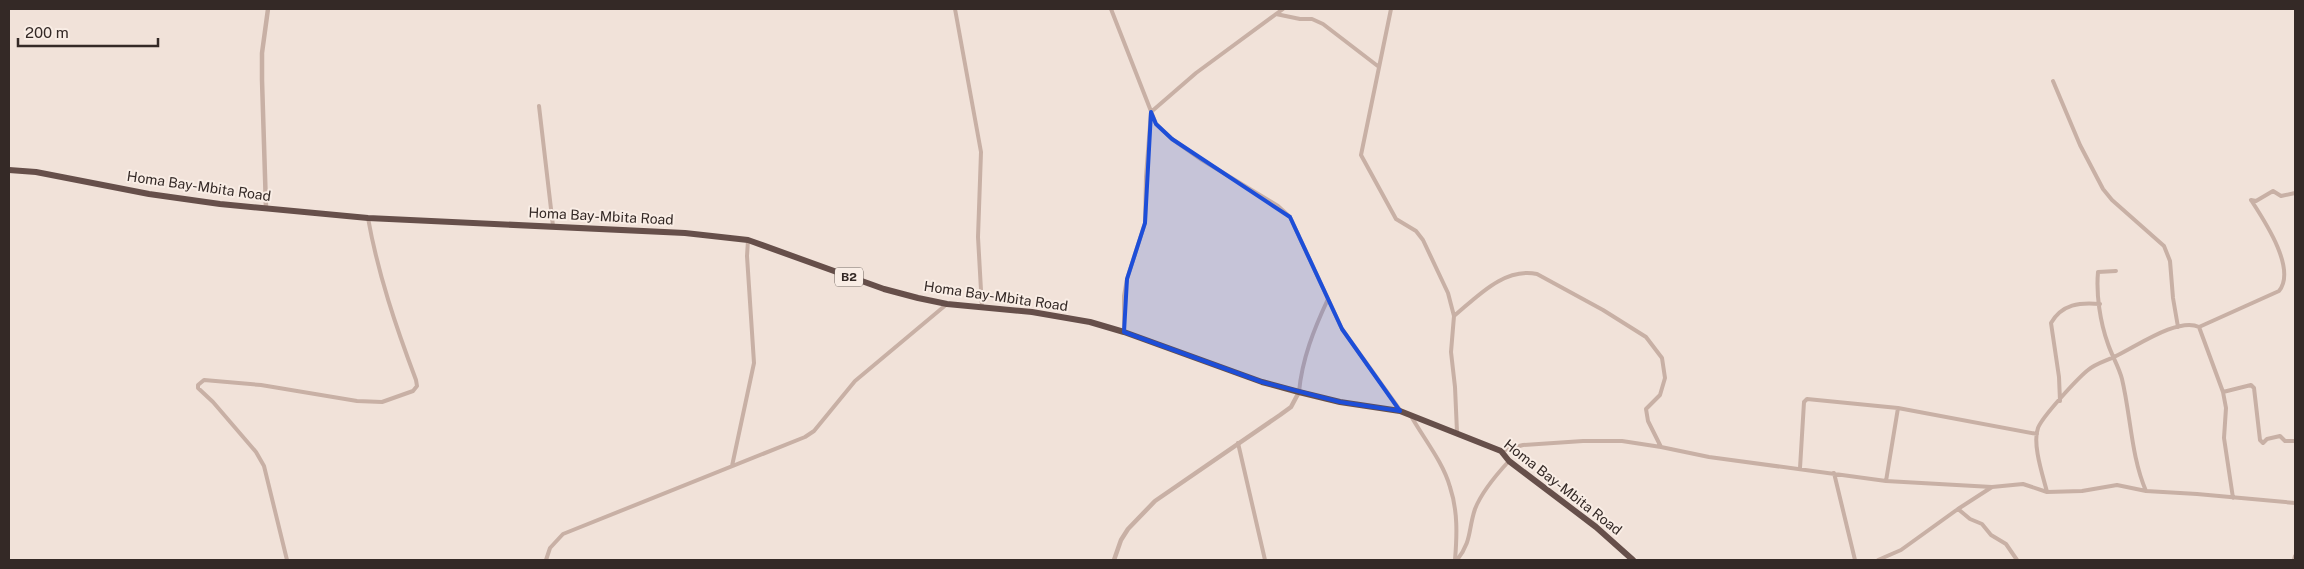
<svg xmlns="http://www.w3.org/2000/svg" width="2304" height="569" viewBox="0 0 2304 569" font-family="'Public Sans',sans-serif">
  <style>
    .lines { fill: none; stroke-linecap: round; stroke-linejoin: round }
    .minor { stroke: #c8b0a5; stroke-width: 4 }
    .tertiary { stroke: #c8b0a5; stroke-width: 4.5 }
    .trunk { stroke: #664f4a; stroke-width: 6 }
    .marked { fill: #1d4ed8; fill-opacity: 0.2; stroke: #1d4ed8; stroke-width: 4; stroke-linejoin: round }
    .labels { text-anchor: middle; stroke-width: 4; stroke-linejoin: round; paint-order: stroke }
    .shield { fill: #f9ede5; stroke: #6f645f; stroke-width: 1 }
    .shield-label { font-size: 12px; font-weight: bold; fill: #342926 }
    .street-label { font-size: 14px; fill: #342926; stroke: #f9ede5 }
  </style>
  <rect width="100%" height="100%" fill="#f1e2d9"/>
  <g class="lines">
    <path class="minor" d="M955,9l26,143 -3,85 4,71
      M1111,9l45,115 16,15 30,21 76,46 12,11 52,112 58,81
      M1391,9l-30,146 35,64 20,12 7,9 25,53 6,23 -3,36 4,35 2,45
      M1276,14l24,5h12l11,5 56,43
      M2053,81l27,64 23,44 9,11 52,46 6,15 3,37 5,29
      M539,106l14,120
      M2251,200l5,1 17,-10 8,5 14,-3
      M2116,271l-18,1c-2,22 2,50 10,72 4,12 11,23 14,35 9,38 9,77 24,112
      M1454,316c23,-19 50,-49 83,-42l66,36 43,27 16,21 3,20 -5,17 -14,14 2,12 13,26
      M2199,327l80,-36c18,-22 -15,-71 -28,-91
      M1124,332v-36l3,-17 18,-56 1,-46 5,-65 45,-39 87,-64
      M1299,392c3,-33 15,-63 29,-93
      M2223,392l28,-7 3,3 6,52 3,3 4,-4 13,-3 5,5h10
      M2060,401l-1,-24 -8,-54c11,-19 29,-21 49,-19
      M1411,416c13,23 32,46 39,71 8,24 7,49 5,73
      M1238,443l27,117
      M1501,451l22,-6 60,-4h39l39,6 48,10 177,24 106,6 31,-3 24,8 35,-1 35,-6 29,6 51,3 98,9
      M732,466l22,-103 -7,-107 1,-16
      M1800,468l4,-66 3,-3 91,9 139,26
      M1834,473l21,87
      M1886,481l12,-73
      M1992,487l-34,22 12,10 12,5 9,11 15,9 11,16
      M2047,492c-4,-16 -15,-48 -9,-64 4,-11 39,-49 50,-58 8,-7 21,-10 30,-15 19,-9 61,-38 81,-28l24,65 3,16 -2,30 9,60
      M287,560l-23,-94 -8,-14 -43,-50 -15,-14v-3l6,-5 57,5 96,16 25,1 31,-11 4,-5 -1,-6c-20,-53 -38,-106 -48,-162
      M546,560l4,-12 13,-14 242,-97 9,-6 41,-50 92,-77
      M1457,560c15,-19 11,-30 18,-51 7,-18 21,-34 34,-48
      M1878,560l23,-10 57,-41
      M2294,560l1,-4"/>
    <path class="tertiary" d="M266,208l-4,-128v-27l6,-44
      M1114,560l7,-20 7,-11 27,-28 125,-86 11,-8 8,-15"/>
    <path class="trunk" d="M9,170l27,2 113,22 71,10 148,14 317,15 63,7 136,49 34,9 29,6 85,8 58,10 34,10 138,50 37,10 41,10 60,9 101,40 8,10 87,66 37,33"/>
  </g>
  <path class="marked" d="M1151,112l5,12 16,15 118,78 52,112 58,82 -60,-9 -78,-20 -138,-50 3,-53 18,-56z"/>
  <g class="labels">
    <rect class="shield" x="835" y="267.5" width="28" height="19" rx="4"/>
    <g class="shield-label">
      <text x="849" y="281">B2</text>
    </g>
    <g class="street-label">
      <text transform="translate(199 186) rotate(8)" y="5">Homa Bay-Mbita Road</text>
      <text transform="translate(601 216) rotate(3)" y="5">Homa Bay-Mbita Road</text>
      <text transform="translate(996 296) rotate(8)" y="5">Homa Bay-Mbita Road</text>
      <text transform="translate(1563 487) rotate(38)" y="5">Homa Bay-Mbita Road</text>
    </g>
  </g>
  <rect width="2304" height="569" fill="none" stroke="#342926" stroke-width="20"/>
  <path d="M18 38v8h140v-8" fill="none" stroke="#342926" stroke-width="2.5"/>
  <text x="25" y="38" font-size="15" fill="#342926" stroke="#f9ede5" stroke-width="4" paint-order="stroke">200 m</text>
</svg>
